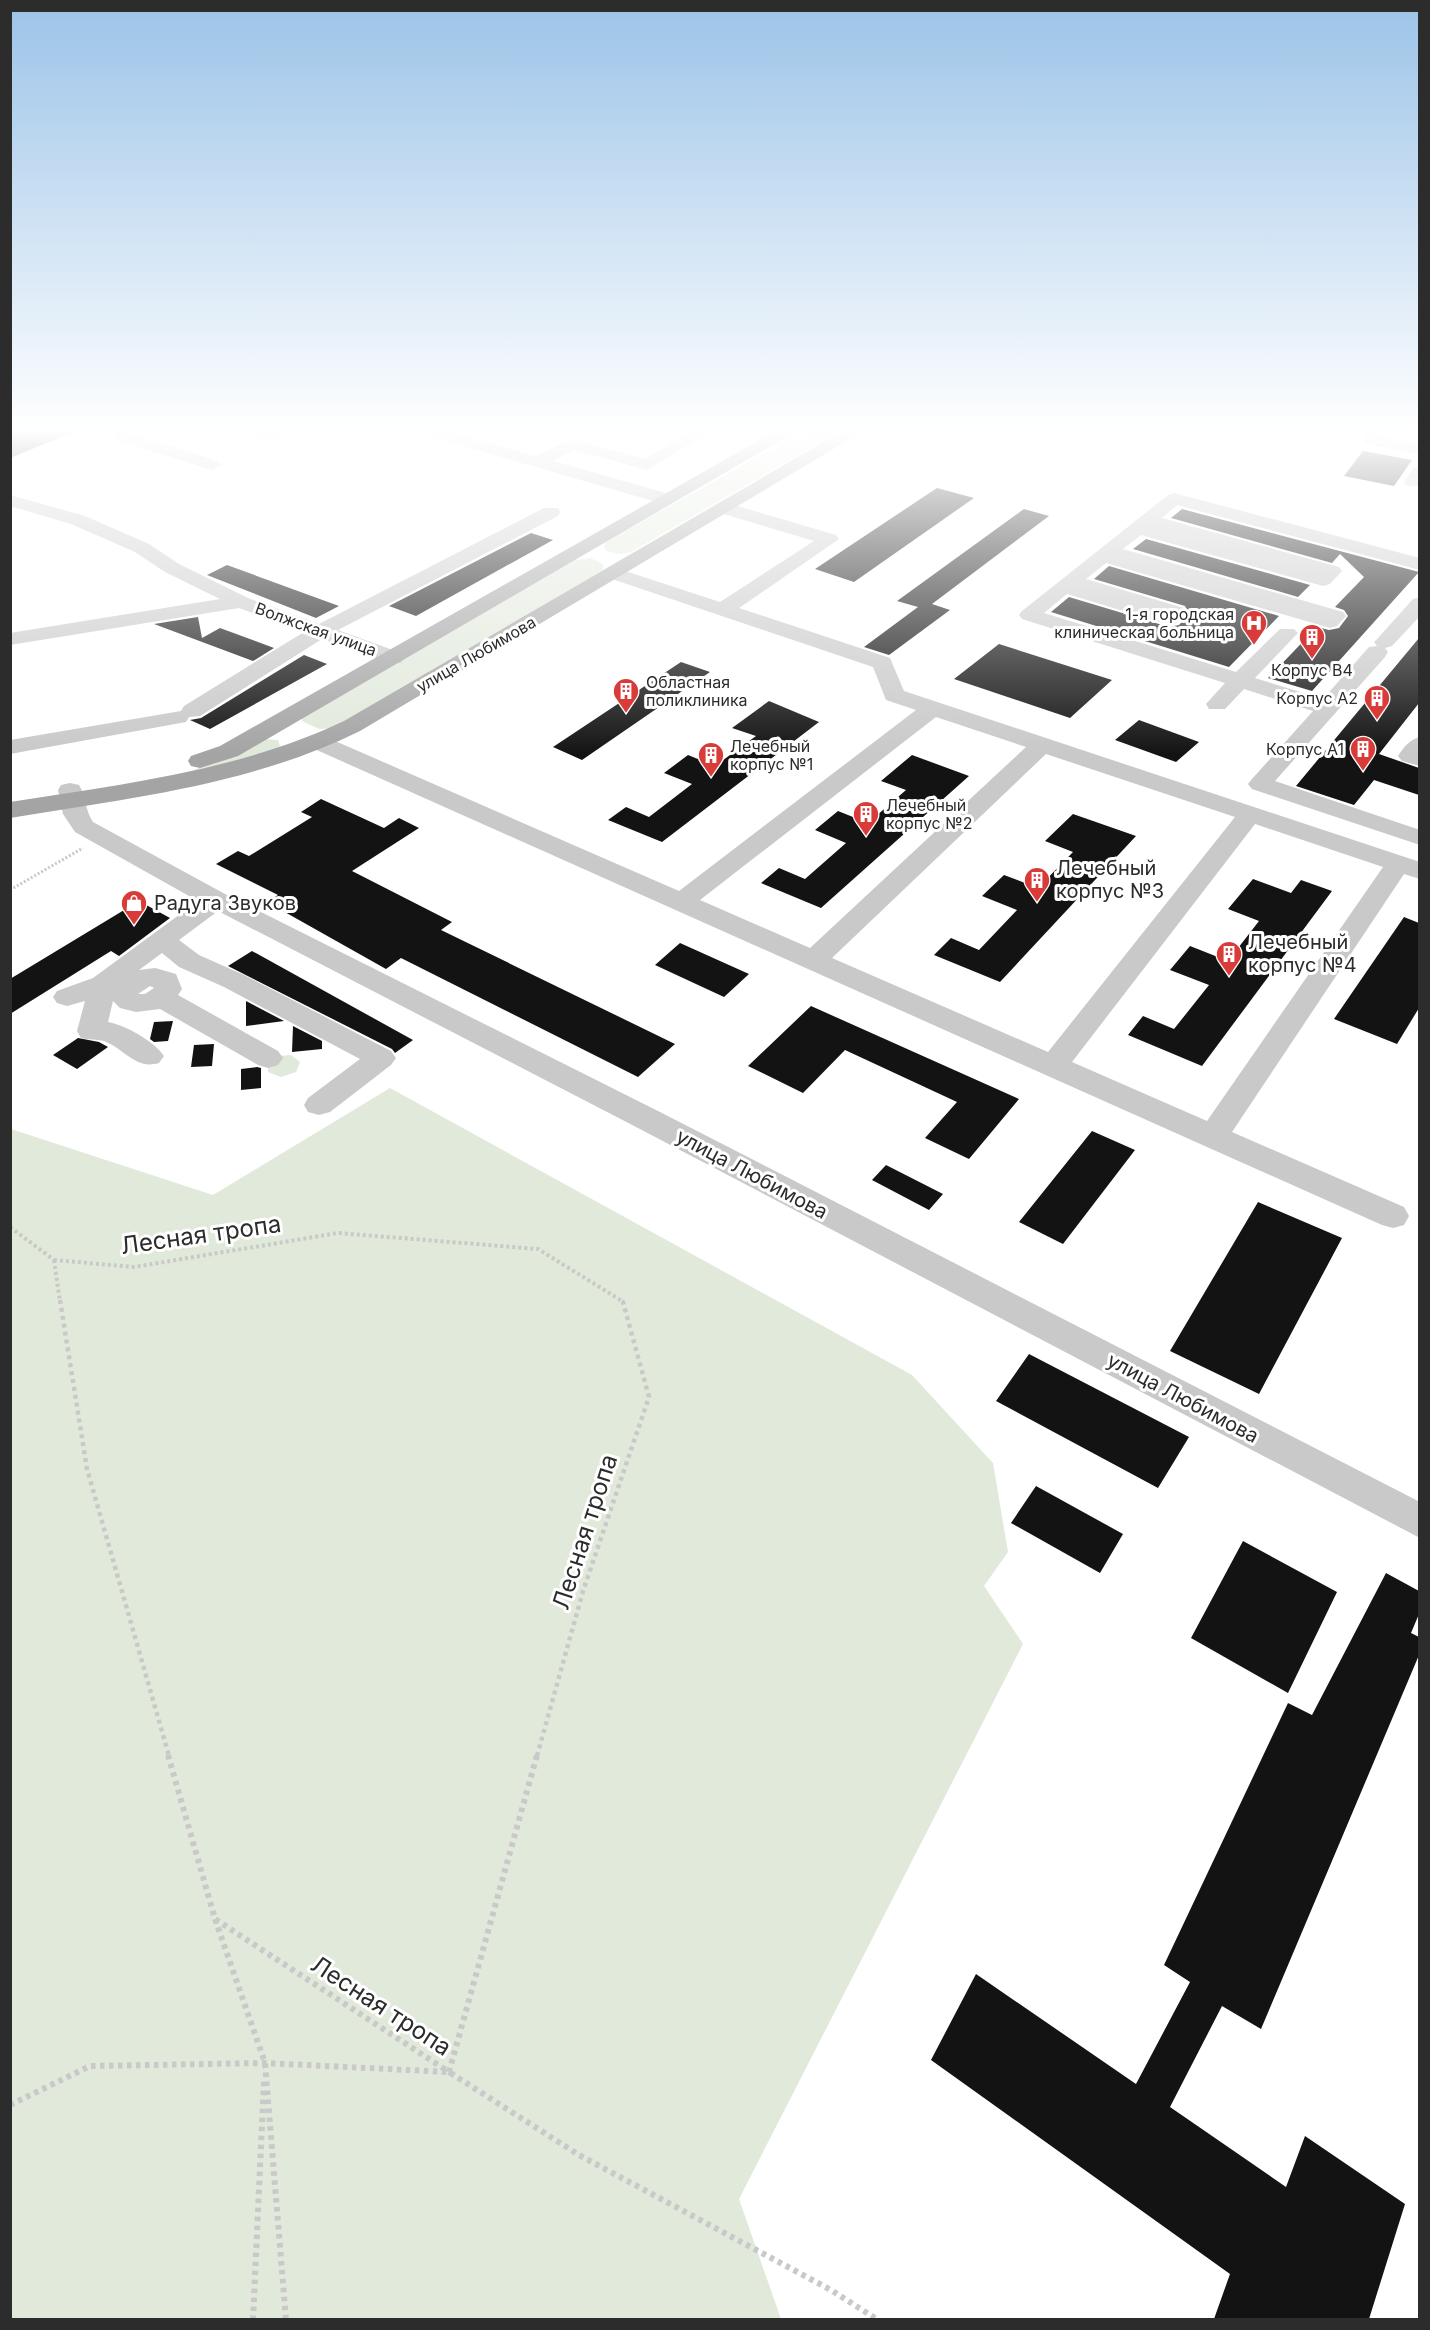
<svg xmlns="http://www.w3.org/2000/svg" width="1430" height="2330" viewBox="0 0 1430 2330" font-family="Inter,sans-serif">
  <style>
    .green { fill: #e1e9db }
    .building { fill: #131313 }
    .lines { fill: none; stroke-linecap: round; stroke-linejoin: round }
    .path-far3 { stroke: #c9c9c9; stroke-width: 3; stroke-dasharray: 2 2; stroke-linecap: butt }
    .path-far2 { stroke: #c9c9c9; stroke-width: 4; stroke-dasharray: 3 3; stroke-linecap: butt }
    .path-far1 { stroke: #c9c9c9; stroke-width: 4.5; stroke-dasharray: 4 4; stroke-linecap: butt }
    .path { stroke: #c9c9c9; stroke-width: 6; stroke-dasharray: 4.5 4.5; stroke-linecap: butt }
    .minor { fill: #c9c9c9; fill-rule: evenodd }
    .major { fill: #a4a4a4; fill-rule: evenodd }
    .labels { text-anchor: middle; stroke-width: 6; stroke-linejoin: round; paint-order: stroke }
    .far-poi-label { font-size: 16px; fill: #2c2c2c; stroke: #fff; text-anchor: end }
    .far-street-label { font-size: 16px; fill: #2c2c2c; stroke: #fff }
    .poi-label { font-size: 20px; fill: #2c2c2c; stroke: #fff; text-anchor: start }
    .street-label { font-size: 20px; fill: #2c2c2c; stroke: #fff }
    .near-street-label { font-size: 24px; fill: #2c2c2c; stroke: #fff }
  </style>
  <rect width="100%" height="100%" fill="#fff"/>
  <path class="green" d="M807,429h36l-212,123 -10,2 -15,-3 -2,-4 2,-5z
    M591,558l12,6v6l-270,158 -14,1 -17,-8v-3l273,-158z
    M265,739l13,1 2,6 -3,4 -92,24z
    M291,1055l9,7 -4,10 -15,5 -13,-5v-8l12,-8z
    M390,1088l522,287 81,88 15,89 -24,34 39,58 -284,555 42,120h-770v-1190l202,66z"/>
  <path class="building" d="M10,429h71l-71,29z
    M1363,451l49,9 -18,26 -50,-10z
    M937,488l37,10 -120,84 -39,-13z
    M1024,509l25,7 -117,88 18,6 -61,45 -25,-8 54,-40 -21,-6z
    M1182,509l237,63 -107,119 -44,-13 49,-51 12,3 10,-2 9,-12 -4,-6 -9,-3 29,-30 -24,-23 -8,9 -161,-45z
    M531,533l22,7 -137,76 -27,-10z
    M1146,539l164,46 -12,12 -165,-48z
    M227,565l112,41 -23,12 -109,-43z
    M1109,566l170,50 -50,51 -178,-55 18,-15 100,30 10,-2 10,-11 -4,-8 -91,-27z
    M198,617l4,21 18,-10 54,20 -21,13 -99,-37z
    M1419,638v65l-40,51 40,14v27l-45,-15 -20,25 -58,-19z
    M999,644l113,36 -42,38 -116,-39z
    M304,655l23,9 -117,65 -20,-9 11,-2z
    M681,662l29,10 -128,88 -29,-13z
    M769,701l50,21 -157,120 -54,-22 18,-13 23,10 43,-33 -28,-11 24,-18 27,11 41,-30 -24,-8z
    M1139,720l60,22 -23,20 -61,-22z
    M912,755l57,21 -148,132 -60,-25 18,-15 26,11 41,-36 -31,-13 23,-19 30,12 38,-33 -25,-9z
    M321,799l63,29 15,-10 20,10 -67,43 100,51 -11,8 234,114 -37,33 -237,-119 -15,11 -119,-67 11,-7 -62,-31 22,-13 11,5 63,-39 -11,-5z
    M1073,814l63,22 -136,146 -66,-27 17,-17 28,12 38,-40 -35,-14 22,-21 34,13 35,-36 -28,-11z
    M1253,879l38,14 10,-13 31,11 -130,175 -74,-31 15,-19 31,13 35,-44 -39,-15 20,-24 38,15 31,-40 -31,-12z
    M139,901l31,17 -51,38 -8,-5 -101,63v-35z
    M1404,917l15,6v85l-22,36 -63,-25z
    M680,943l69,31 -25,23 -69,-32z
    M252,951l161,89 -18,13 -3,-4 -164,-83z
    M246,1001l38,20 -38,5z
    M811,1006l208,93 -50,60 -44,-21 32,-36 -112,-52 -42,43 -55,-27z
    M173,1021l-5,20 -14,1 -4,-3 4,-17z
    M293,1026l29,15v8l-30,3z
    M78,1038l21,4 9,5 -31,22 -24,-14z
    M214,1044l-2,22 -21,1 3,-22z
    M257,1067l4,1v20l-20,2v-21z
    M1092,1131l43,19 -72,94 -44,-22z
    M886,1165l57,29 -14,16 -57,-30z
    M1258,1202l84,36 -83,156 -89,-43z
    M1029,1354l160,83 -31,51 -162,-87z
    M1036,1486l87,48 -23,39 -89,-50z
    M1243,1541l94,51 -49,101 -97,-55z
    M1386,1573l33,18v23l-8,19 8,4v18l-158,374 -39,-23 -52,101 116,80 19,-51 100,68 -36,115h-155l16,-45 -299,-214 45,-86 160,110 54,-102 -26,-17 124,-262 24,12z"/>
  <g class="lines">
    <path class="path-far3" d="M10,890l73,-42"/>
    <path class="path-far2" d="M10,1227l44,33
      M54,1260l80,7 204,-34 200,16 84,52
      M54,1260l6,41"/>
    <path class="path-far1" d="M60,1300l27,169 82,287
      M537,1756l46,-165 66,-194 -26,-95 -4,-2"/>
    <path class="path" d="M168,1755l47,164 234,153 88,-317
      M215,1919l50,144 21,257
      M10,2105l80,-39 175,-3 184,9 130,83 252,135 47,30
      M253,2320l11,-239"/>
    <path class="minor" d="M244,429h25l12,6 -9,5 -26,-7z
      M416,429h26l93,27 37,-17 73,20 50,-30h20l-68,41 -73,-20 -21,11 120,34 3,4 -9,6 -249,-72z
      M743,429h27l15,3 3,4 -9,5 -34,-8z
      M1369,429h16l-3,8 38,7v10l-54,-10 -3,-4z
      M122,431l96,30 3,4 -9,5 -96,-30 -3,-4 3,-4z
      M1420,466v20h-13l-3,-4 10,-15z
      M1174,493l246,65v12l-243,-65 -15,13 177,49 3,4 -12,13 -7,2 -182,-51 -18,14 220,63 3,4 -9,10 -7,2 -224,-65 -20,16 98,29 3,4 -10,11 -7,2 -103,-31 -23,19 192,59 44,-43h14l4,4 -4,4 -39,41 68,21 46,-52 8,-1 -3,-4 4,-4 35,-39 7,-2v19l-28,30 -7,2 3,4 -3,5 -110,124 145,49v15l-168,-56 -4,-5 4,-5 61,-68 -69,-22 -19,20h-16l-3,-5 19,-21 -203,-64 -3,-4 3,-4 146,-116z
      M10,495l75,21 64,28 30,20 69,34 71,26 225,-116h14l2,4 -2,4 -220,114 63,23 3,5 -3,5h-16l-63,-24 -122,77 -11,1 -3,5 -176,32v-14l171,-29 3,-5 120,-74 -65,-24 -229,37v-12l210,-34 -55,-27 -30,-20 -64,-28 -61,-18z
      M724,502l112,33 3,4 -100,69 151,50 14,33 516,171v17l-16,-5 -172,258 172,75 5,9 -5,9 -11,3 -11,-3 -1072,-478 -4,-5 4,-5h16l353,154 237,-181 -30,-10 -13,-33 -267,-90 -3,-4 3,-4 7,-2 107,35 94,-61 -97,-29 -2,-4 2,-4zM936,717l90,30 -216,201 -110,-48zM1046,754l189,63 -187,235 -216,-94zM1255,824l128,43 -176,254 -135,-59z
      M1420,737v29l-18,-5 -4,-5c6,-9 11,-16 22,-19z
      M70,783l9,2c7,11 6,25 14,37l132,72 435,218 760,390v36l-782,-410 -420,-217 -39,29 20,15 45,20 147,76 5,7 -5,7 -61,47 -11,3 -11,-3 -4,-7 4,-7 52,-39 -136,-72 -45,-20 -17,-14 -23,17 16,-2 21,6 6,15 -4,6 100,56 5,7 -5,7 -10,3 -10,-3 -98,-56 -24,3 -16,-4 -7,-7 -5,21c17,3 46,19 56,34l-5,7c-24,7 -34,-14 -55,-22 -7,-2 -16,-1 -23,-3l-4,-7 8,-30 -18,5 -10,-3 -4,-6 4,-6 36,-13 105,-77 -123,-69 -12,-18 -5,-24 3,-5zM150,986l4,2 -9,6h-7z"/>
    <path class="major" d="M779,429h21l-562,327 -38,12 -9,-2 -3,-5 3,-5 29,-10z
      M846,429h21l-507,302c-109,54 -230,67 -350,87v-16c114,-18 228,-31 334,-81z"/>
  </g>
  <linearGradient id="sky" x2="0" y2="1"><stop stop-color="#9bc3e8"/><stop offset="0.57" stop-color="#fff"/><stop offset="1" stop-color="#fff" stop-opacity="0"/></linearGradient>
  <rect width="1430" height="755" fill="url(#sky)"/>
  <defs>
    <g id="hospital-pin" transform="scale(1.35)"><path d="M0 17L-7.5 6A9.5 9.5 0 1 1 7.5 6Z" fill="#d93b39" stroke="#fff"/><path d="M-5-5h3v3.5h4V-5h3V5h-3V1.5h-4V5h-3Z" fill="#fff"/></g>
    <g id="building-pin" transform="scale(1.35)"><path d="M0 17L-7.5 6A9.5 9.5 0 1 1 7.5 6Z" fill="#d93b39" stroke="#fff"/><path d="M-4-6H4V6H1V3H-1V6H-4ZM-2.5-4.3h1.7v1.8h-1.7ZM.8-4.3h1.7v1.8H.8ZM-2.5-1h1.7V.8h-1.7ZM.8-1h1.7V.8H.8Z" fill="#fff"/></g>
    <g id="shop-pin" transform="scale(1.35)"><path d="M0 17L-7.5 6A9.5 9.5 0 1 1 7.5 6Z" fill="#d93b39" stroke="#fff"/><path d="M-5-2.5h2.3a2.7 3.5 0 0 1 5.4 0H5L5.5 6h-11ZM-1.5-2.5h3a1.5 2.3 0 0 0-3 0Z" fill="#fff"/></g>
  </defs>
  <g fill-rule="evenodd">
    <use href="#hospital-pin" x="1254" y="623"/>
    <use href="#building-pin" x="1312" y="637"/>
    <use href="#building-pin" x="626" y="691"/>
    <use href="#building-pin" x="1377" y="698"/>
    <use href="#building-pin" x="1363" y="749"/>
    <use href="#building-pin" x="711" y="755"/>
    <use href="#building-pin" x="866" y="814"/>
    <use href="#building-pin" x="1037" y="880"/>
    <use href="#shop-pin" x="134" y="903"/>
    <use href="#building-pin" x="1229" y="954"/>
  </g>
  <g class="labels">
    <g class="far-poi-label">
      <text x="1234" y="620">1-я городская<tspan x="1234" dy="18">клиническая больница</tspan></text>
      <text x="1312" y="676" text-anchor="middle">Корпус В4</text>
      <text x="646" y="688" text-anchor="start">Областная<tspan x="646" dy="18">поликлиника</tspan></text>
      <text x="1358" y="704">Корпус А2</text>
      <text x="730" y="752" text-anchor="start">Лечебный<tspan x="730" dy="18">корпус №1</tspan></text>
      <text x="1344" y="755">Корпус А1</text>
      <text x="886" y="811" text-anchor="start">Лечебный<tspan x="886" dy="18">корпус №2</tspan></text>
    </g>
    <g class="far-street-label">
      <text transform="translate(316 629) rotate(20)" y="6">Волжская улица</text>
      <text transform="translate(476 654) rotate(-30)" y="6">улица Любимова</text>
    </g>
    <g class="poi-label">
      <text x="1056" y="875">Лечебный<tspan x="1056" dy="23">корпус №3</tspan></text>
      <text x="154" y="910">Радуга Звуков</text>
      <text x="1248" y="949">Лечебный<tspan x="1248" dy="23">корпус №4</tspan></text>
    </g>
    <g class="street-label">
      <text transform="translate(752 1174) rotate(28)" y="7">улица Любимова</text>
      <text transform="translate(1183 1398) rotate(28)" y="7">улица Любимова</text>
    </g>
    <g class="near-street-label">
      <text transform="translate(201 1235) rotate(-8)" y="8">Лесная тропа</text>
      <text transform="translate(585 1532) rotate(-72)" y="8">Лесная тропа</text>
      <text transform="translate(381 2006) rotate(33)" y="8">Лесная тропа</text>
    </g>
  </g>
  <rect width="1430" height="2330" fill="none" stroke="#2c2c2c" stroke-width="24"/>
</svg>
